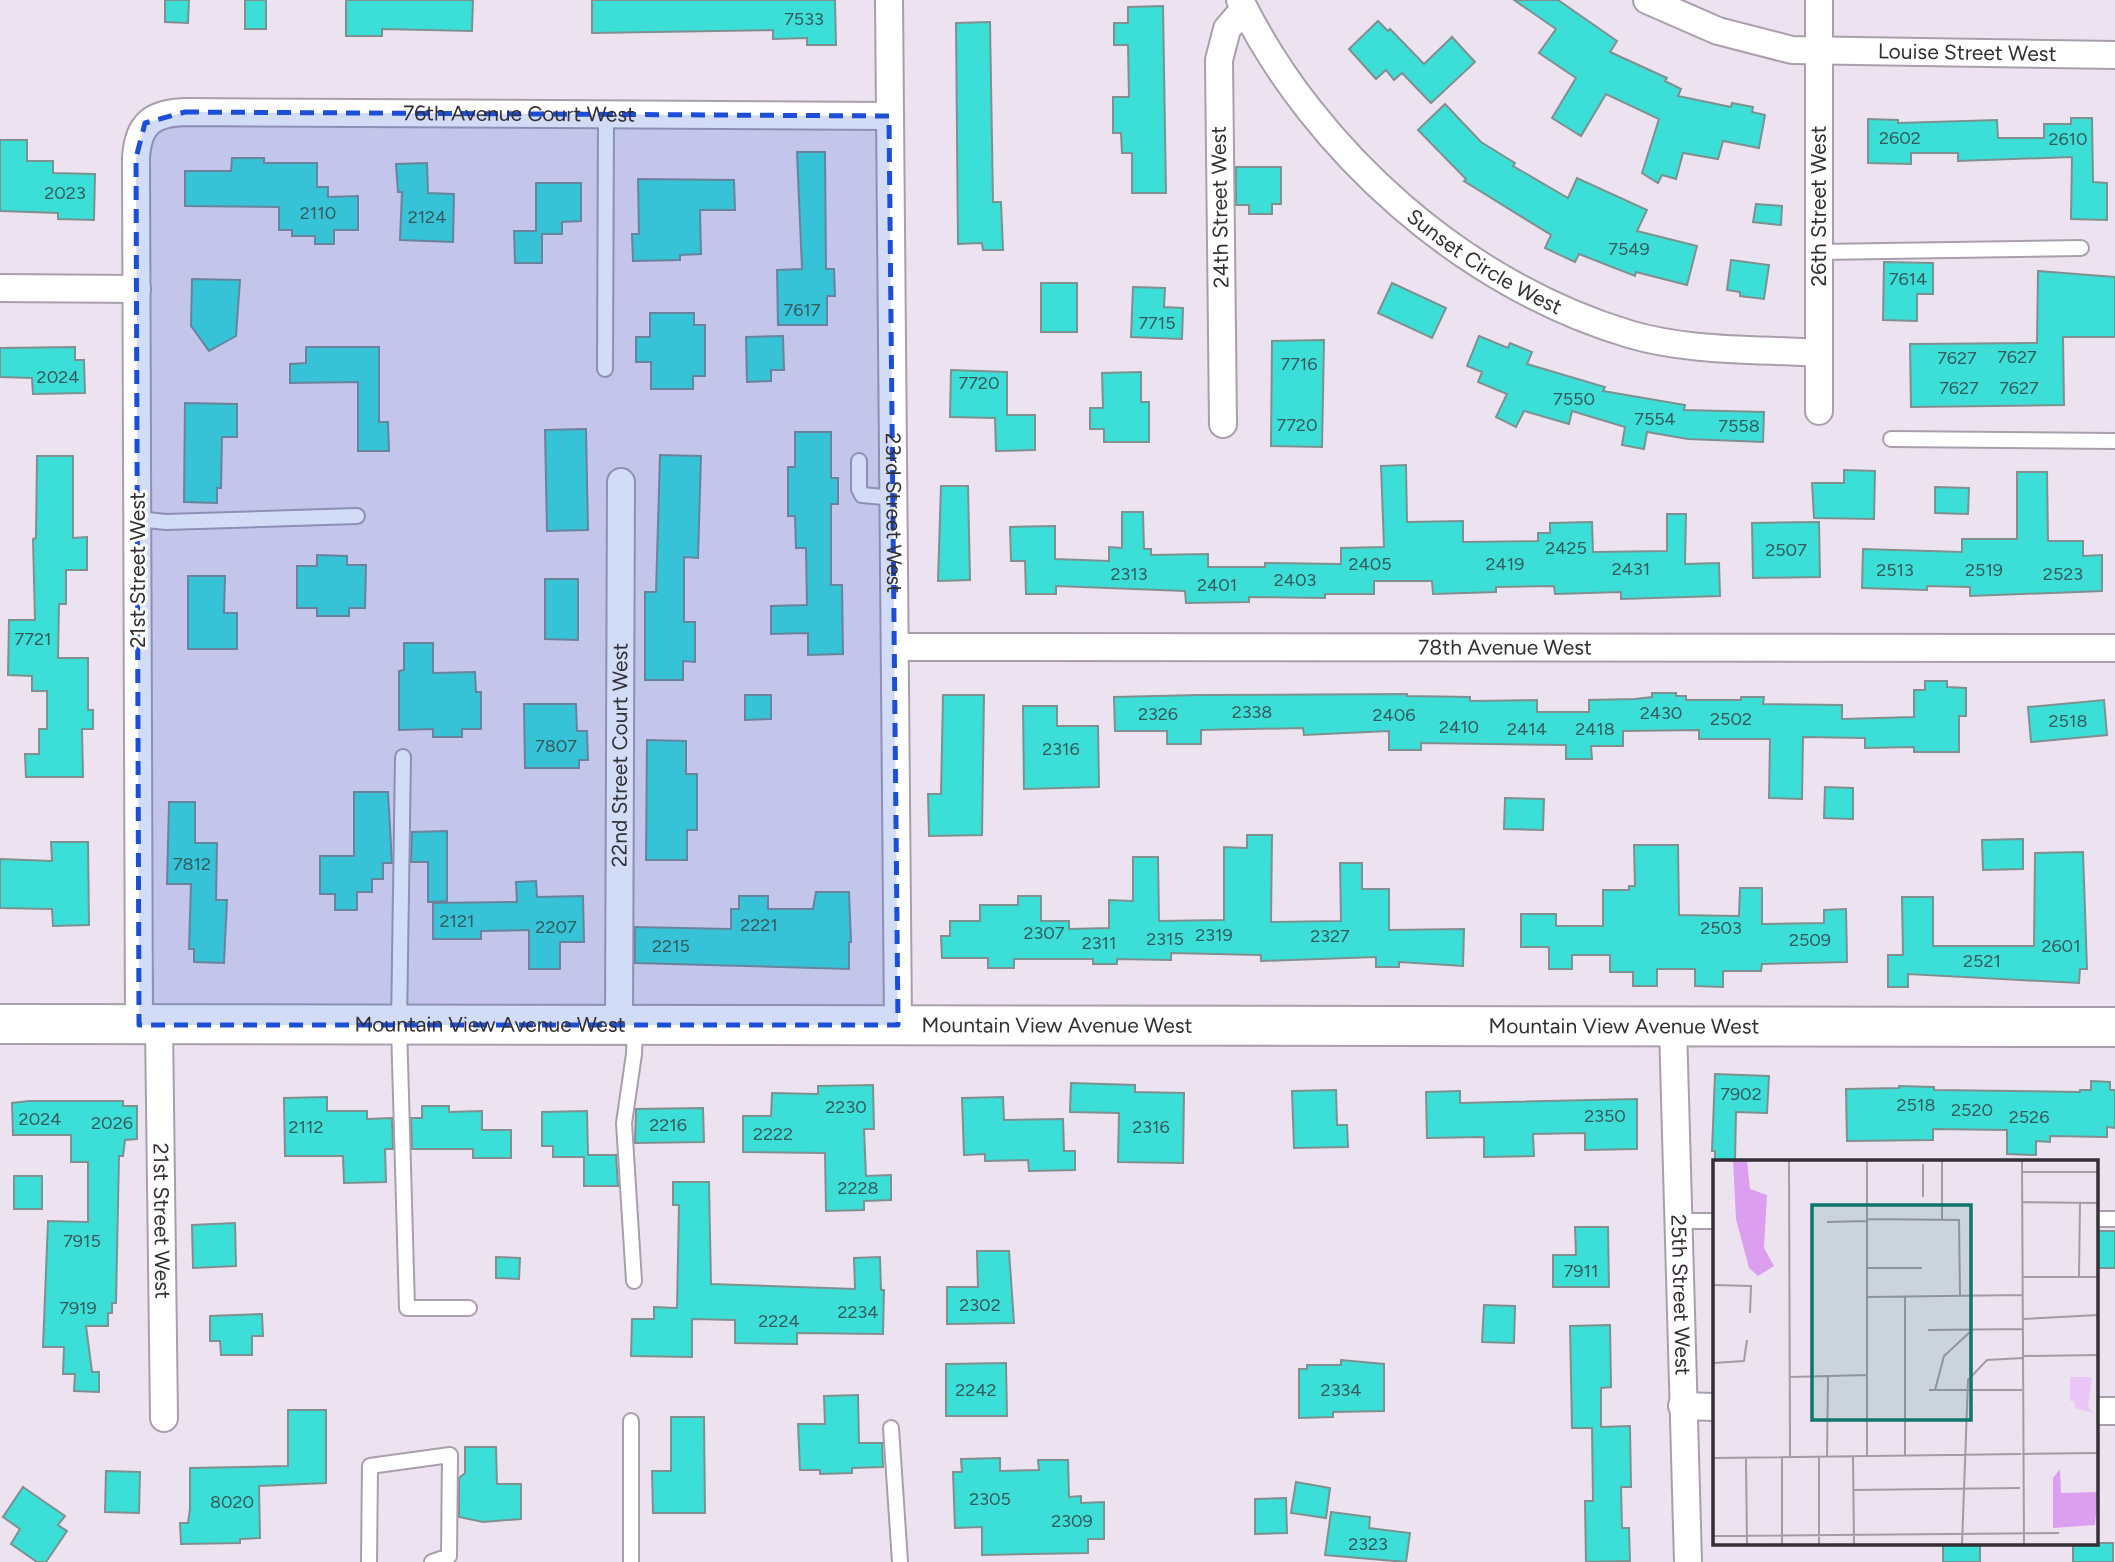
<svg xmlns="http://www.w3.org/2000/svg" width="2115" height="1562" viewBox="0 0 2115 1562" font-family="Figtree,sans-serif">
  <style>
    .building { fill: #3cdfd8; stroke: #7e908f; stroke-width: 2 }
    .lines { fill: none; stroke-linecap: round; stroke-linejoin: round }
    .lane-casing { stroke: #a99fac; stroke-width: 18 }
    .street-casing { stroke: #a99fac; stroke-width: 30 }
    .secondary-casing { stroke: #a99fac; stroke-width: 42 }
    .lane { stroke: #fff; stroke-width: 14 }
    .street { stroke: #fff; stroke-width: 26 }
    .secondary { stroke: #fff; stroke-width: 38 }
    .marked { fill: #1d4ed8; fill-opacity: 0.2; stroke: #1d4ed8; stroke-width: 5; stroke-dasharray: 14 9; stroke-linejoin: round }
    .labels { text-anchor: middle; stroke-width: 6; stroke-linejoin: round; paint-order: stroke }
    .number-label { font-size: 18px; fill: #355b5d }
    .street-label { font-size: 21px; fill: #332f34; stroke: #fff }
    .inset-road { fill: none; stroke: #a39ba5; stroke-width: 2 }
    .view { fill: #0f766e; fill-opacity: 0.15; stroke: #0f766e; stroke-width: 3.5 }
    .inset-edge { fill: none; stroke: #332f34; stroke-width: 3.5 }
  </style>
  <rect width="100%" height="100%" fill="#ede3f0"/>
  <path class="building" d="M165,0h24l-1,23 -23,-1z
    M245,0h21v29h-21z
    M346,0h127l-1,31 -90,-2v7h-36z
    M592,0h243l1,45h-29v-7l-34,1v-9l-181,3z
    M1514,0h44l59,41 -7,11 57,26 -2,3 16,8 -3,7 53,11 1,-4 21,4 -1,5 13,3 -6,33 -36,-7 -5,18 -35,-6 -7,26 -14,-4 -4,8 -16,-10 17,-54 -53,-25 -25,42 -29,-18 24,-40 -37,-25 17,-24z
    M1163,6l3,187h-34v-40h-10l-1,-20h-8v-36h16l-1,-52h-14v-22h14v-16z
    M1378,21l10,10 2,-2 34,35 28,-27 23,25 -44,41 -29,-30 -8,7 -8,-10 -10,9 -27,-30z
    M990,22l3,180h8l2,48h-20l-1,-7 -24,1 -2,-221z
    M1445,104l36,38 34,21 -2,3 55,32 9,-20 70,32 -10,21 60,15 -10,39 -51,-13 -1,4 -56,-22 -4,8 -30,-14 6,-13 -87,-54 2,-2 -48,-49z
    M2071,118h21l1,64 14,1v37l-36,-1 1,-62 -114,4v-8h-47v11l-43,-1v-44l30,1v3l99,-3 1,18h46v-14h27z
    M0,140h27v21h26v12l42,1 -1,46 -36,-1v-6l-58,-2z
    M797,152h28l1,117h8l1,27h-8v29h-49l-1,-55 25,-1z
    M232,158h32v5h53v24h11v10l30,-1v34h-24v14h-19v-8h-23v-6h-13v-23l-94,-1v-35h46z
    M427,163l1,30 26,1 -1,48 -53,-2 2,-48h-4l-2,-28z
    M1236,167h45v37h-9v10h-23v-9h-13z
    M638,179l96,1 1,30h-35l1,44 -21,1v5l-47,1 -1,-27h7z
    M536,183h45v38l-19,1v12h-20v29h-27l-1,-32h22z
    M1756,204l26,2 -1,19 -28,-3z
    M1731,260l38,5 -5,34 -24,-3v-4l-13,-2z
    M1884,262l49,1v31h-16v27l-34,-1z
    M2038,271l77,6v60h-52l1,68 -153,2 -1,-63 127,-1z
    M192,279l48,1 -4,56 -27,15 -18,-25z
    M1041,283h36v49h-36z
    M1392,283l54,25 -14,30 -54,-25z
    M1133,287l32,1 -1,19 19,1 -1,31 -51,-2z
    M650,313h44v12h11v51h-12v13h-42v-27h-15v-25h14z
    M783,336l1,34h-13v11l-24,1 -1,-45z
    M1479,336l29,12 2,-5 22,9 -5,12 78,23 -2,4 82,14 -1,5 80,2 -1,30 -75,-3 -41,-7 -3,17 -22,-4 3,-18 -53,-16 -3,13 -45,-13 -8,16 -20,-10 11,-23 -29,-12 4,-10 -15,-6z
    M1324,340l-2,107 -51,-1 1,-105z
    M75,347v13h9l1,33 -52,1 -1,-16 -32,-1v-29z
    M306,347h73v75h9l1,29h-31v-69l-68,1v-19l16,-1z
    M951,370l56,2v43h28v35l-39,1 -1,-33 -45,-1z
    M1141,372v30h8v40h-45v-13h-14v-21h13l-1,-35z
    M185,403l52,1v33h-15l-1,51h-4v15l-33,-1z
    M586,429l2,101 -41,1 -2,-101z
    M795,432h36v46h7v26h-7v81h11l1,69 -35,1v-22l-37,1v-28l36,-1 -1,-57h-10l-1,-32h-7v-49h7z
    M660,455l41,1 -3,102 -14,-1v65h11v40l-12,-1v19h-38v-88h11z
    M37,456h36v82l14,-1v33h-21v34h-7l-1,54h30v52h5v19h-11l1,48h-57l-1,-23h14v-25h8v-38h-15v-15l-24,-1 1,-55h26l-2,-81 3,-1z
    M1406,465l1,57 56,-1v21l75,-1v-8h12v-10l42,-1 1,30 74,-1v-37h19l-1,50 34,-1 1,33 -99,3v-7l-66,2 -1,-8 -58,1v5l-63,2 -1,-13h-58v13h-49v4l-76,-1v5l-63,1 -1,-12 -129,-5v8h-30l-1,-33h-14l-1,-34 45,-1v33l54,2v-14l13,1v-36h21l1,37h7v6l57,-1v13h57v-4l76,1v-16l43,-1 -3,-81z
    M1844,470l31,1 -1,48 -60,-1 -2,-35h32z
    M2017,472h30l1,69h35v15l19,-1v36l-132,5v-9l-43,-1v4l-65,-2 1,-39 99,3v-13h55z
    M941,486h27l2,94 -32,1z
    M1935,487l34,1 -1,26 -33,-1z
    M1819,522l1,55 -67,1 -1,-55z
    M317,555l30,1v9h19l-1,43h-16v8h-32v-8h-20v-42h20z
    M188,576h37l-1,37h13v36h-49z
    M545,579h33v61l-33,-1z
    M404,643h29v30l42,-1 1,20h5v37h-19v8h-29v-8l-34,1v-59l5,-1z
    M1925,681h22v6l19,1v28h-7v36h-45v-5l-49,1v-10l-62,-1 -1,62 -33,-1 1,-59h-71v-9l-76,1v15h-32l1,13h-26v-14l-145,-2v7h-32v-19l-85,4 -1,-7 -102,2v14h-34v-13h-52l-1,-34 86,-2 207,-1v2l63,1v4l67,-1v12h52v-12l46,-1 17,-2v-4h24v3h10v4h55v-3h23l-1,7 79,1v14l72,-2v-27h11z
    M745,695h26v24l-26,1z
    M943,695h41l-2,140 -53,1 -1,-42h13z
    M2104,700l3,35 -76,7 -3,-35z
    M524,704h52l1,27h10l1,29h-9v8h-54z
    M1023,706h34v20h41l1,61 -75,2z
    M647,740l39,1v33h11v56h-10v30h-41z
    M1825,787l28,1v31l-29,-1z
    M354,792h34l4,71h-9v16h-11v13h-15v18h-22v-16h-15v-38h34z
    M1505,798l39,1 -1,31 -39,-1z
    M169,802h26v41h22l-1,57h11l-3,63 -30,-1v-13h-5l2,-65h-24z
    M447,831v70l-19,1v-40h-17l1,-30z
    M1247,835h25l-1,87 70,-1 -1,-58h22v26h27v41l75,-1 -1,37 -64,-4v5h-23v-10l-115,4v-6l-90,-2v7l-54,-1v5h-24v-5h-79v9h-26v-10h-46l-1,-22h9v-15h30v-16h38v-9h23v25h28v8l40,-1v-28l24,1v-44h25l1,64 65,-1v-73l23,1z
    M2023,839v30l-40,1 -1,-30z
    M51,842h37l1,83 -36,1 -1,-17 -52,-1v-49l52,2z
    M1634,845h44l1,70 60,1 1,-28h22v36l62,-1v-13l22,-1 1,53 -85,2 -1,7h-38v16l-28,-1v-17h-38v17h-24v-14h-23v-17h-38v14h-23v-22h-28v-33h35v12h47v-36h26v-4h6z
    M2083,852l4,117h-7l-1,14 -171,-9v13h-20v-32h15l-1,-58h31v49h101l1,-93z
    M536,881l1,16 46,-1 1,46h-24v27h-31v-39l-48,1v8h-48v-36l84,-1 -1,-20z
    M816,892h33l2,50h-2v27l-214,-6v-36l96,2v-20h8v-13h29v13h45z
    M1715,1074l54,2 -2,37 -31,-1 -1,49h-20v-10h-3z
    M2091,1081l19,1v8h5v38l-8,-1v10l-57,-1v6l-14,-1v14l-29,-1v-24l-74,-1v11l-86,1 -1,-52 53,-1v-2l35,1v3l146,2v-2h11z
    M1071,1083l64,2v7l49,1 -1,70 -65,-1 1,-49 -49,-1z
    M873,1085l1,44h-10l2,47 25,-1v25l-27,1v9l-38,1 -1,-58 -82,-1v-36h28l1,-23 46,1v-8z
    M1336,1090l1,35h10l1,22 -54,1 -2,-57z
    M1460,1091v12l177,-4v50l-52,1v-17l-52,1 1,22 -50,1v-20l-57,1 -1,-46z
    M327,1097v14h40v8l25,-1 1,31h-8l1,33 -42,1 -1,-27h-58l-1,-58z
    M1003,1097l1,23 59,-1 1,32h11v19l-46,1 -1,-11 -43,1v-7l-21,1 -2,-57z
    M29,1101h94v5h14v33l-12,1 -2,16h-4l-3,147h-4v10h-4v13h-22l6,46h7v20l-25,-1 1,-17h-12l1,-27h-21l5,-126 40,1v-60h-17v-27h-58l-1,-32z
    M422,1106h27v6l33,-1v19h29v28h-38v-9h-61l-1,-31h11z
    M703,1108l1,34 -69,1 1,-34z
    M587,1111l1,44h28l2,31h-34v-29h-31v-11h-11v-34z
    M14,1176h28v33h-28z
    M673,1182h36l2,102 144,5 -1,-31 26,-1 1,33h3l-1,44 -86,-1v11l-62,-1v-23l-43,-1v38l-61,-1 1,-37h22v-12l23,1 2,-103h-6z
    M235,1223l1,43 -43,2 -1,-43z
    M1575,1227h33l1,60h-56v-32h23z
    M2096,1231h19v37h-19z
    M977,1251h32l5,72 -67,1v-37h31z
    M496,1257l24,1 -1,21 -23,-1z
    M1484,1305l31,1 -1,37 -32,-1z
    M262,1314l1,22h-11v19h-31l-1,-14h-10v-25z
    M1610,1325l1,62 -10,1v39l29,-1 1,61h-10l1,41h7l1,33 -44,1 -1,-61h8l-1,-73h-20l-2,-102z
    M1341,1360l43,4v47l-51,1v5l-34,1v-49h8v-4h34z
    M1006,1363l1,53h-61v-52z
    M858,1395l1,48h23l1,24 -31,1v5l-32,1v-4h-20l-2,-46h27l-1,-28z
    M288,1410h38v73l-67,3 1,52 -20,1v4l-59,1 -1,-21h8l2,-14v-41l98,-2z
    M671,1417h33l1,96h-52l-1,-42h19z
    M465,1447h31l1,37h24v35l-38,3 -24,-5v-39l6,-5z
    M1000,1458v13l39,-1 -1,-10h30l1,37 12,-1v7l23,-1v37h-16v14l-106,2v-28l-27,1 -2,-56h9l-1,-13z
    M106,1471l34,1 -1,41 -34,-1z
    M1296,1482l34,6 -4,30 -35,-5z
    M23,1487l42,29 -7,9 9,6 -21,31h-9l-26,-18 9,-15 -17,-12z
    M1286,1498l1,35 -32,1v-35z
    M1331,1512l39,5 -1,11 41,5 -4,29 -81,-7z
    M1943,1543h37v19h-37z
    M2073,1543h40v19h-40z"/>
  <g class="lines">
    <g class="lane-casing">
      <path id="lane" d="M1819,252l262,-4
        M605,369l1,-255
        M1891,439l224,2
        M859,461v28l3,6 32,3
        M137,519l29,3 191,-6
        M403,757l-4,269 8,282h62
        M2096,1219h19
        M1677,1221h37
        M634,1281l-10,-158 10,-69 1,-28
        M631,1421v141
        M891,1428l9,134
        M369,1562l1,-96 80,-11 -1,101 -17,6"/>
    </g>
    <g class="street-casing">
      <g id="street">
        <path id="s1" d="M889,0l9,1025"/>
        <path id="s2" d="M1240,0c75,153 225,285 389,334 60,18 128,15 190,19"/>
        <path id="s3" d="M1647,0l71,31 74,19 323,5"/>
        <path d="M0,288l137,1"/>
        <path d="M1819,411v-411"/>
        <path d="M1223,424l-4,-364 8,-31 17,-20"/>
        <path id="s4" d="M896,647l1219,1"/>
        <path id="s5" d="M139,1025l-3,-867c2,-34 16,-45 49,-46l704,4"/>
        <path id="s6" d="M159,1025l5,393"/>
        <path id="s7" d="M619,1026l2,-544"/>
        <path id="s8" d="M1673,1027l15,535"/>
        <path d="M1682,1406l32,1"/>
        <path d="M2096,1411h19"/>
      </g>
    </g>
    <g class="secondary-casing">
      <g id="secondary">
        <path id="s9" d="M0,1024l2115,3"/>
      </g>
    </g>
    <use href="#lane" class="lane"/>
    <use href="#street" class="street"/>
    <use href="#secondary" class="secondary"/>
  </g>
  <path class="marked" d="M185,112l704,4 9,909h-759l-3,-867 9,-35z"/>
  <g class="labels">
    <g class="number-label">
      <text x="804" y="25">7533</text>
      <text x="1900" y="144">2602</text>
      <text x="2068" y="145">2610</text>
      <text x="65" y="199">2023</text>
      <text x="318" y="219">2110</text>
      <text x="427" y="223">2124</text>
      <text x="1629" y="255">7549</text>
      <text x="1908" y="285">7614</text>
      <text x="802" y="316">7617</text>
      <text x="1157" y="329">7715</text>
      <text x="2017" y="363">7627</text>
      <text x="1957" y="364">7627</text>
      <text x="1299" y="370">7716</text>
      <text x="58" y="383">2024</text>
      <text x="979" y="389">7720</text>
      <text x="1959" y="394">7627</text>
      <text x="2019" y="394">7627</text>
      <text x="1574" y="405">7550</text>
      <text x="1655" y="425">7554</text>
      <text x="1297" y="431">7720</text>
      <text x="1739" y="432">7558</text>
      <text x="1566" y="554">2425</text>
      <text x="1786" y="556">2507</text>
      <text x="1370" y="570">2405</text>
      <text x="1505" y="570">2419</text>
      <text x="1631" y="575">2431</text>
      <text x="1895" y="576">2513</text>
      <text x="1984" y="576">2519</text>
      <text x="1129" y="580">2313</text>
      <text x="2063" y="580">2523</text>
      <text x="1295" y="586">2403</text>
      <text x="1217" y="591">2401</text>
      <text x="33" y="645">7721</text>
      <text x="1252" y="718">2338</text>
      <text x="1661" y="719">2430</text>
      <text x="1158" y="720">2326</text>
      <text x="1394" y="721">2406</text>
      <text x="1731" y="725">2502</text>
      <text x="2068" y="727">2518</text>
      <text x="1459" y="733">2410</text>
      <text x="1527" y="735">2414</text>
      <text x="1595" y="735">2418</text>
      <text x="556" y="752">7807</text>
      <text x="1061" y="755">2316</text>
      <text x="192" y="870">7812</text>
      <text x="457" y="927">2121</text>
      <text x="759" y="931">2221</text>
      <text x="556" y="933">2207</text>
      <text x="1721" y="934">2503</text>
      <text x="1044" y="939">2307</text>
      <text x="1214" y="941">2319</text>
      <text x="1330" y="942">2327</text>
      <text x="1165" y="945">2315</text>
      <text x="1810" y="946">2509</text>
      <text x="1099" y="949">2311</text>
      <text x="671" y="952">2215</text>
      <text x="2061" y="952">2601</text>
      <text x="1982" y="967">2521</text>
      <text x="1741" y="1100">7902</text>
      <text x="1916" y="1111">2518</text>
      <text x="846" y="1113">2230</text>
      <text x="1972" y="1116">2520</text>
      <text x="1605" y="1122">2350</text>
      <text x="2029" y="1123">2526</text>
      <text x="40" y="1125">2024</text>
      <text x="112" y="1129">2026</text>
      <text x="668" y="1131">2216</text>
      <text x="306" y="1133">2112</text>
      <text x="1151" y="1133">2316</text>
      <text x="773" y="1140">2222</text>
      <text x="858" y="1194">2228</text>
      <text x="82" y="1247">7915</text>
      <text x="1581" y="1277">7911</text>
      <text x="980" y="1311">2302</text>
      <text x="78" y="1314">7919</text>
      <text x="858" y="1318">2234</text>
      <text x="779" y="1327">2224</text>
      <text x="976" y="1396">2242</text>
      <text x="1341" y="1396">2334</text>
      <text x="990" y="1505">2305</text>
      <text x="232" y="1508">8020</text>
      <text x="1072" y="1527">2309</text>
      <text x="1368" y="1550">2323</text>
    </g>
    <g class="street-label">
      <text dy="7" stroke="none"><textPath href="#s3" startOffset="329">Louise Street West</textPath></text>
      <text dy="7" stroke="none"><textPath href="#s5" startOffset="1278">76th Avenue Court West</textPath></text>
      <text transform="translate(1819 206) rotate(-90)" y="7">26th Street West</text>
      <text transform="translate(1220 207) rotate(-91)" y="7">24th Street West</text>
      <text dy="7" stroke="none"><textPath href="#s2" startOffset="364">Sunset Circle West</textPath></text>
      <text dy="7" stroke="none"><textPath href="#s1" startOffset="513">23rd Street West</textPath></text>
      <text transform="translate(138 570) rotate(-90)" y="7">21st Street West</text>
      <text dy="7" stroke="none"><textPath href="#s4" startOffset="609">78th Avenue West</textPath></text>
      <text dy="7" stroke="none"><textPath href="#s7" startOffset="271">22nd Street Court West</textPath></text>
      <text dy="7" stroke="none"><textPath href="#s9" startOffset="490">Mountain View Avenue West</textPath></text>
      <text dy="7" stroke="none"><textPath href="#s9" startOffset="1057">Mountain View Avenue West</textPath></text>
      <text dy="7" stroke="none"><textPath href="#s9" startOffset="1624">Mountain View Avenue West</textPath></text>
      <text dy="7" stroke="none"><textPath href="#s6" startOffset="196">21st Street West</textPath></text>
      <text dy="7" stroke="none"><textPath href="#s8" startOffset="268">25th Street West</textPath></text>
    </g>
  </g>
  <g transform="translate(1713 1160)">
    <rect width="385" height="385" fill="#ede3f0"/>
    <path d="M357,217h22l-4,30 6,6 -19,-5 -1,-7h-4z" fill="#edc6f8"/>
    <path d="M20,0h14l3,29 17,6 -3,53 10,18 -16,10 -9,-8 -13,-49zM347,309l1,24 37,-1 -3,33 -42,3v-50z" fill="#dc9eee"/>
    <path class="inset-road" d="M76,0l1,297M309,0l2,385M309,12h76M210,37v-33M309,42l76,1M154,59l92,1 1,76M229,59v-59M114,62l40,-1M154,108h55M309,117h76M366,117l1,-74M0,125l38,1 -1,27M154,137l155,-2M310,159l75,-4M215,170l95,-1M310,196l75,-1M0,203l31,-2 3,-21M77,217l77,-2M216,230h93M222,230l9,-34 26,-24M309,294l76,-1M192,295v-159M114,296l1,-80M140,296l1,89M154,296v-296M69,297v88M106,297v88M0,298l308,-4M33,298l1,87M141,330l166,-2M0,357v-26M0,376l346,-3M249,385l6,-165 19,-20 36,-2"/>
    <path class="view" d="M99,45h159v215h-159z"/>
    <rect width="385" height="385" class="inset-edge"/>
  </g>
</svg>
